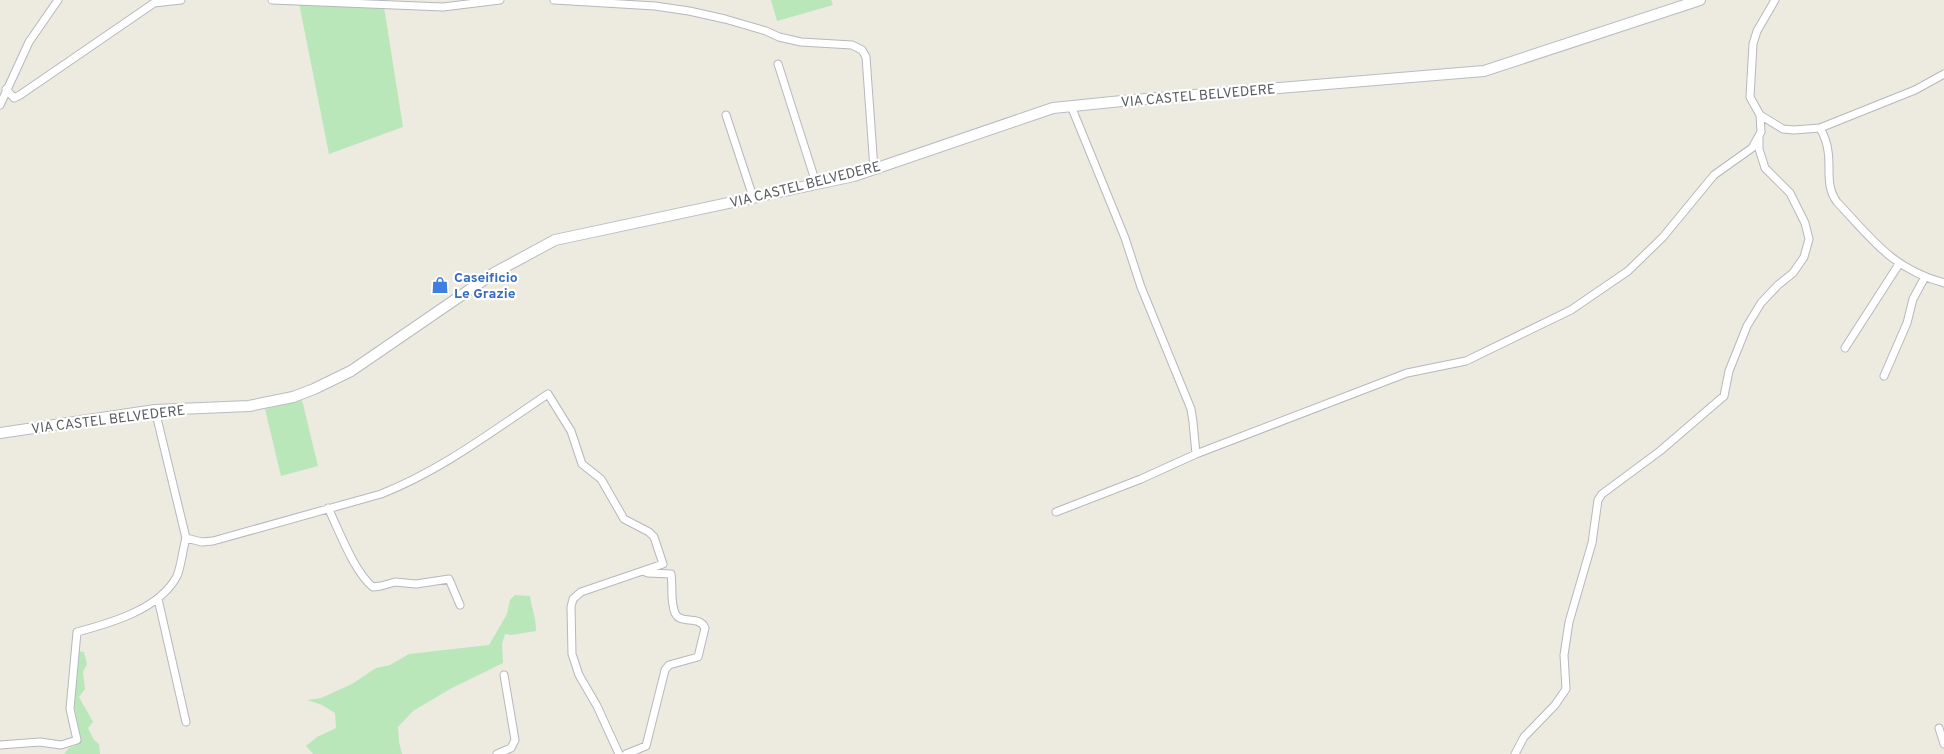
<svg xmlns="http://www.w3.org/2000/svg" width="1944" height="754" viewBox="0 0 1944 754" font-family="Overpass,sans-serif">
  <style>
    .green { fill: #b9e7b9 }
    .lines { fill: none; stroke-linecap: round; stroke-linejoin: round }
    .street-casing { stroke: #b5b8be; stroke-width: 9 }
    .secondary-casing { stroke: #b8bcc3; stroke-width: 12 }
    .street { stroke: #fff; stroke-width: 7 }
    .secondary { stroke: #fff; stroke-width: 10 }
    .labels { text-anchor: middle; stroke-width: 4.5; stroke-linejoin: round; paint-order: stroke }
    .street-label { font-size: 14px; fill: #585d62; stroke: #fff }
    .shop-label { font-size: 14px; font-weight: bold; fill: #366cbe; stroke: #fff; text-anchor: start }
  </style>
  <rect width="100%" height="100%" fill="#edeadf"/>
  <path class="green" d="M771,0h60l2,5 -56,16z
    M299,3l85,4 19,120 -74,27z
    M302,400l16,66 -37,10 -16,-67z
    M515,595l15,1c2,14 6,21 6,35l-25,4 -6,-1 -3,10 1,19 -53,26 -37,22 -15,16 1,15 3,12h-89l-7,-8 11,-9 19,-9 -1,-15 -13,-8 -15,-5 14,-2 31,-14 24,-16 14,-3 19,-11 80,-9 18,-31 3,-14z
    M78,651l6,1 3,12 -4,8 2,17 -6,8 14,25 -5,6 6,12 5,4 1,10h-36l5,-6 8,-3 4,-5 -7,-36v-17z"/>
  <g class="lines">
    <g class="street-casing">
      <path id="street" d="M272,0l171,7 57,-7
        M554,0l101,6 34,5 36,8 41,12 13,6 22,5 51,3 10,5 4,7 8,112
        M1775,0l-18,31 -4,13 -3,53 10,18 23,14 11,1 26,-2 95,-38 29,-16
        M778,64l38,119
        M6,89l8,9 6,-3 134,-92 27,-3
        M0,105l29,-63 29,-42
        M1071,106l54,132 16,49 50,122 2,13 3,32
        M726,115l27,82
        M1820,128c4,7 7,15 8,23 3,18 -3,35 9,51 36,38 54,66 107,81
        M1845,348l54,-84
        M1884,376l23,-53 6,-24 12,-22
        M155,410l31,128 16,4 11,-1 168,-47c61,-24 113,-64 167,-100l23,37 11,33 19,15 23,40 25,13 5,5 9,27 -82,28 -8,7 -2,8 1,47 7,21 18,31 22,48
        M328,508c11,22 26,64 45,79l8,-1 14,-4 21,2 33,-5 11,26
        M1056,512l85,-33 55,-25 211,-81 59,-12 105,-51 57,-39 35,-34 51,-62 38,-27 9,-16 -1,-17
        M158,599l28,123
        M1939,728l5,16
        M0,745l40,-3 21,3 16,-5 -7,-31 7,-77c34,-9 83,-23 100,-56 4,-9 6,-28 9,-38
        M497,754l14,-6 4,-8 -11,-65
        M626,754l20,-8 19,-76 4,-5 29,-8 7,-29c-5,-13 -25,-3 -30,-15 -5,-12 -2,-26 -4,-39l-23,-1 -5,-2
        M1515,754l9,-17 31,-32 11,-16 -2,-34 5,-33 23,-79 6,-43 4,-6 58,-43 64,-55 5,-25 18,-45 14,-23 17,-18 15,-12 11,-16 5,-18 -4,-16 -15,-30 -25,-25 -6,-19v-13"/>
    </g>
    <g class="secondary-casing">
      <path id="secondary" d="M0,433l155,-23 94,-4 44,-9 21,-8 37,-18 143,-98 61,-33 299,-64 199,-68 69,-7 362,-30 216,-71"/>
    </g>
    <use href="#street" class="street"/>
    <use href="#secondary" class="secondary"/>
  </g>
  <defs>
    <g id="shop-bare" transform="scale(1.35)"><path d="M-5-2.5h2.3a2.7 3.5 0 0 1 5.4 0H5L5.5 6h-11ZM-1.5-2.5h3a1.5 2.3 0 0 0-3 0Z" fill="#3f7fe0" stroke="#fff" stroke-width="2.5" paint-order="stroke"/></g>
  </defs>
  <g fill-rule="evenodd">
    <use href="#shop-bare" x="440" y="285"/>
  </g>
  <g class="labels">
    <g class="street-label">
      <text transform="translate(1198 95) rotate(-5)" y="5">VIA CASTEL BELVEDERE</text>
      <text transform="translate(805 184) rotate(-14)" y="5">VIA CASTEL BELVEDERE</text>
      <text transform="translate(108 419) rotate(-7)" y="5">VIA CASTEL BELVEDERE</text>
    </g>
    <g class="shop-label">
      <text x="454" y="282">Caseificio<tspan x="454" dy="16">Le Grazie</tspan></text>
    </g>
  </g>
</svg>
